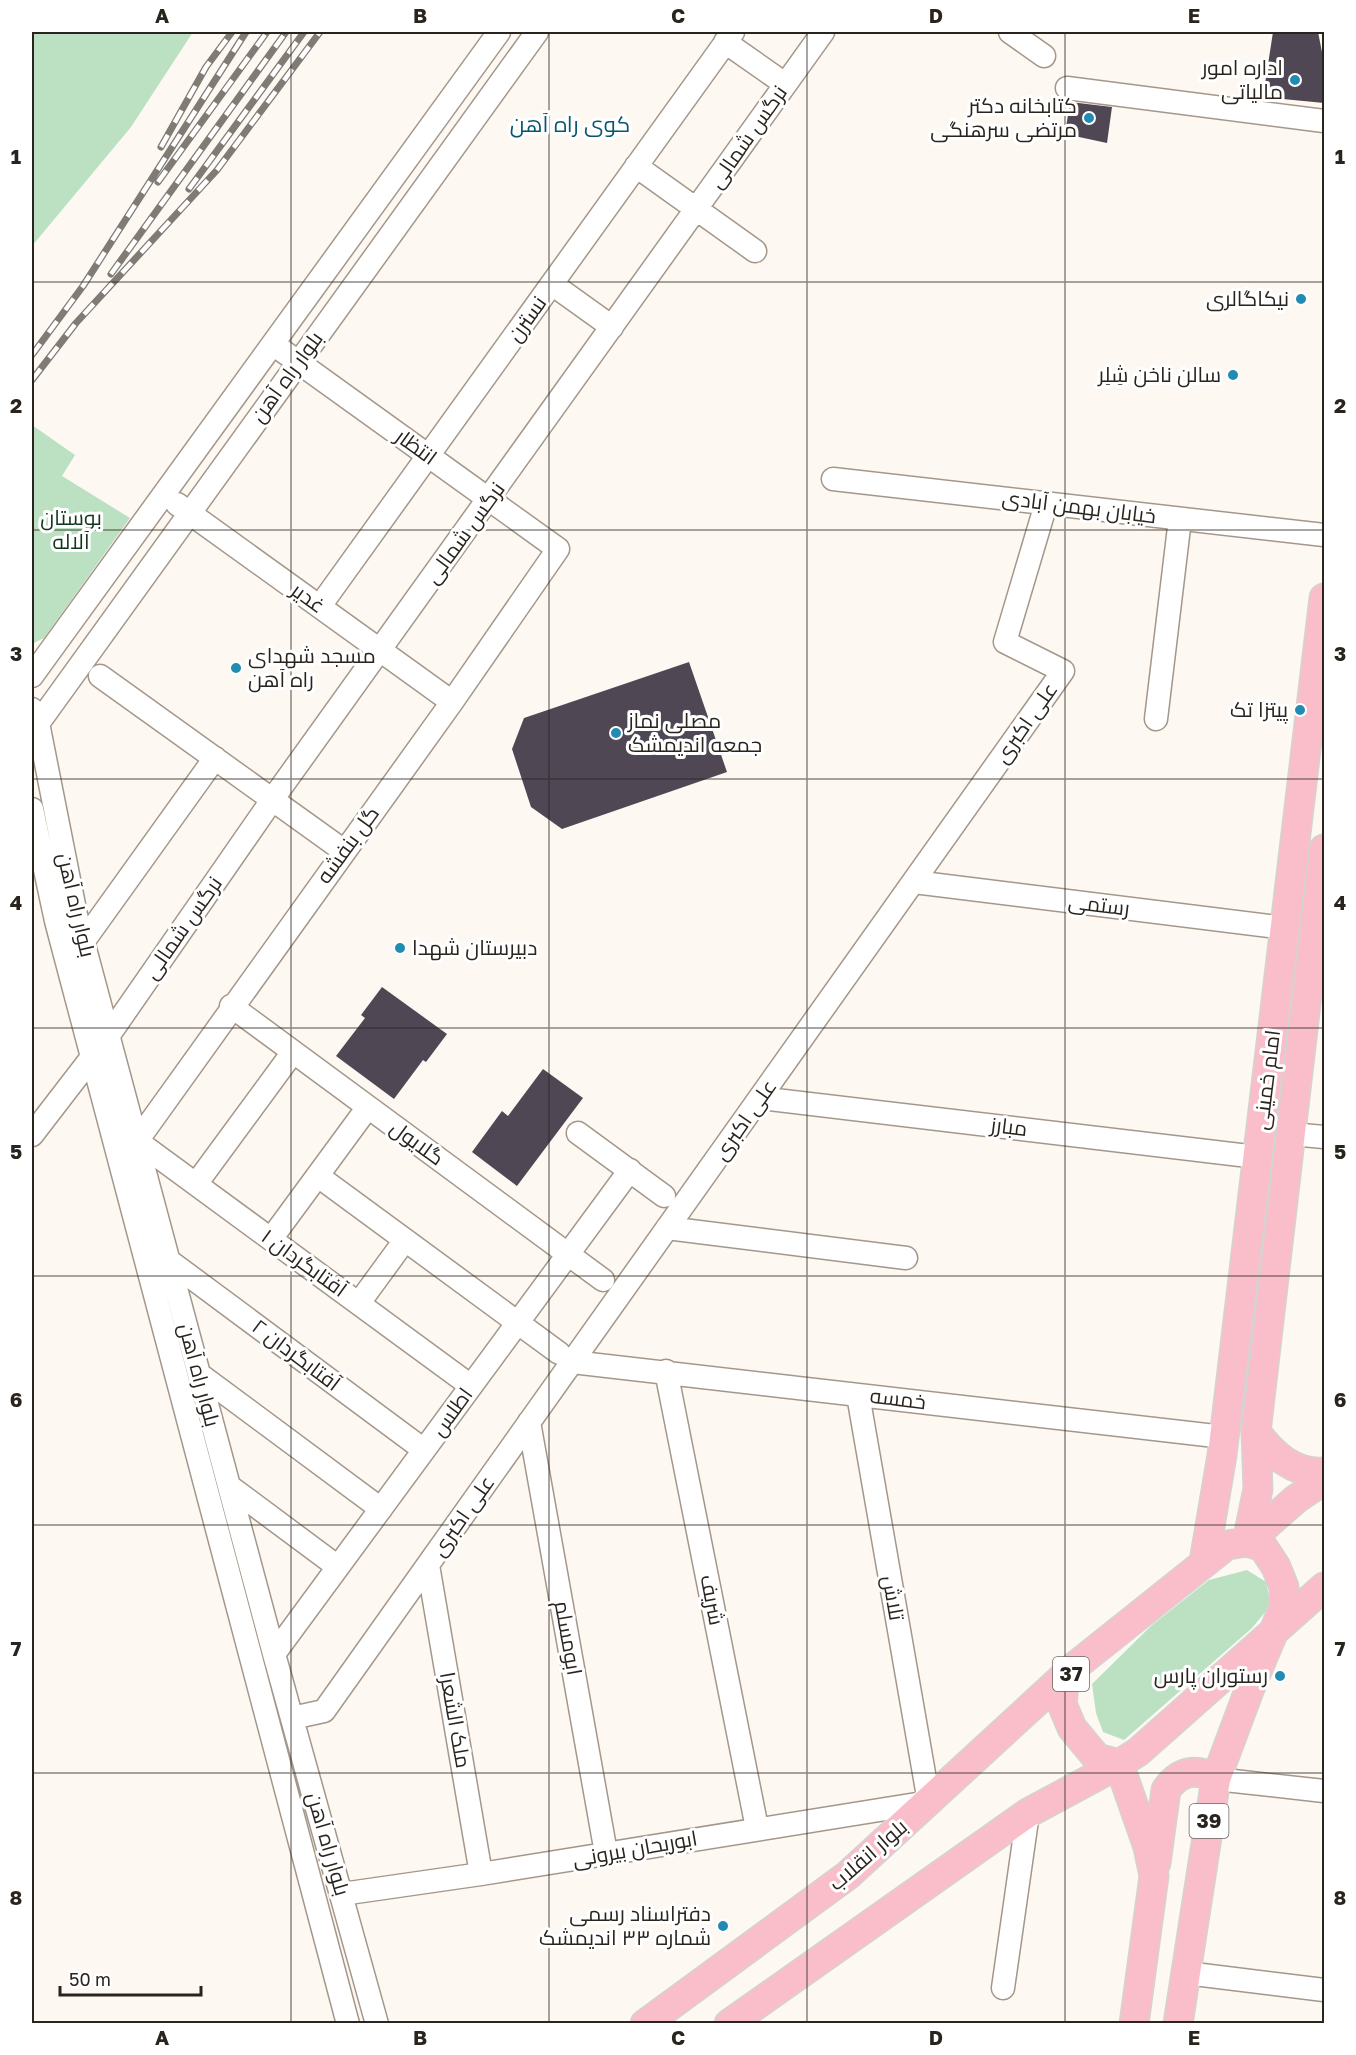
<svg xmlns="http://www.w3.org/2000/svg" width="1356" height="2055" viewBox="0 0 1356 2055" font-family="'Golos Text',Cairo,sans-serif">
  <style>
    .green { fill: #bce1c2 }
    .building { fill: #504754 }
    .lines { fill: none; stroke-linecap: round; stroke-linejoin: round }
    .minor-casing { stroke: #a4978a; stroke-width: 25 }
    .major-casing { stroke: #d4d3d2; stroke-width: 31 }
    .minor { stroke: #fff; stroke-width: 22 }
    .major { stroke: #fabeca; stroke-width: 28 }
    .rail-casing { stroke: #807b75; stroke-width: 7 }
    .rail { stroke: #fff; stroke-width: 4.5; stroke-dasharray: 14; stroke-linecap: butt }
    .grid { fill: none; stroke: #29241e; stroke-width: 1.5; stroke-opacity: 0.55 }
    .poi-dot { fill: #218bb2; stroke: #fff; stroke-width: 2 }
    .labels { text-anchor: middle; stroke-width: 6; stroke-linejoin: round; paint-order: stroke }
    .shield { fill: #fff; stroke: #696662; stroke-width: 1.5 }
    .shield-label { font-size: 20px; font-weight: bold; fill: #29241e }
    .poi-label { font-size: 21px; fill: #29241e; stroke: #fff; text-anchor: end }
    .street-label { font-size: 21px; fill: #29241e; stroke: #fff }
    .park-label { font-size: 21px; fill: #0f351a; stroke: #fff }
    .neighbourhood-label { font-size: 22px; fill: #075570; stroke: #fff }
    .neatline { fill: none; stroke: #29241e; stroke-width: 2 }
    .grid-label { font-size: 20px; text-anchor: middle; font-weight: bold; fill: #29241e }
  </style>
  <rect width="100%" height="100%" fill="#fdf8f2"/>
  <path class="green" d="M32,32h161l-62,95 -99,119z
    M32,425l43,30 -13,21 68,42 -86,120 -12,6z
    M1247,1570l19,12 5,23 -19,23 -128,112 -21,-8 -7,-19 -4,-29 60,-59 57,-45z"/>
  <path class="building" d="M1273,32h45l6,30v41l-61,-6z
    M1070,102l42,5 -5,36 -42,-9z
    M689,662l38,110 -165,57 -31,-22 -19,-58 12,-31z
    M382,987l65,47 -21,28 -3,-2 -29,39 -58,-43 29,-38 -4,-3z
    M543,1069l40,29 -66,88 -45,-34 30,-41 6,5z"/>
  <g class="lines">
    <g class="minor-casing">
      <path id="minor" d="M1010,32l34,24
        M725,42l60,42
        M1067,88l257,33
        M636,166l119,85
        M552,284l60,43
        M273,344l285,205 -106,153 -315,439 334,245
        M833,479l491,56
        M177,504l275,198
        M320,606l413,-574
        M32,676l467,-644
        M100,676l244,175
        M32,709l6,14 38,192 198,739 103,370
        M1156,719l24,-200
        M32,732l505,-700
        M32,809l24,112 292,1103
        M914,882l371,46
        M83,942l132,-184
        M231,1006l372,274
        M760,1098l497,59
        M578,1133l86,63
        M1291,1134l33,3
        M32,1135l77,-100 163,-235 551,-768
        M318,1176l241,177
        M196,1184l97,-132
        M667,1228l239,30
        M271,1239l97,-132
        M168,1260l256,190
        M359,1303l46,-63
        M572,1362l652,75
        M666,1371l91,457
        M199,1374l182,135
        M529,1422l77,431
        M229,1486l109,81
        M428,1565l53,309
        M274,1654l356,-484
        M292,1718l32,-7 739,-1040 -58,-29 41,-138
        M1216,1779l108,12
        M342,1894l139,-20 448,-72 -71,-407
        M1186,1973l138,17
        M1003,1988l25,-175"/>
    </g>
    <g class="major-casing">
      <path id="major" d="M1256,1432c17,23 38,42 68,40
        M1247,1542l11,-53 -2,-57 68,-583
        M1247,1542l49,-43 28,-19
        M1204,1562l18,-107 102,-857
        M1156,1863l10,-73c13,-19 30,-23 50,-11
        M645,2024l203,-149 223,-205
        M729,2024l299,-211 91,-49 29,83 6,29 -20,148
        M1178,2024l38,-245 34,-91 34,-81v-20l-8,-20 -13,-20 -16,-5 -20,3 -153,122 -10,19 -2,18 10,24 25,30 22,6 19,-12 186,-165"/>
    </g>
    <use href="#minor" class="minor"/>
    <use href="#major" class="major"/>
    <g class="rail-casing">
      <path id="rail" d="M161,147l45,-80 26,-35
        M158,182l109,-150
        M189,189l115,-157
        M111,274l175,-242
        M32,355l51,-69 163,-254
        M32,380l44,-57 141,-153 103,-138"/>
    </g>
    <use href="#rail" class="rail"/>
  </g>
  <path class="grid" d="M291,32v1992M549,32v1992M807,32v1992M1065,32v1992M32,282h1292M32,530h1292M32,779h1292M32,1028h1292M32,1276h1292M32,1525h1292M32,1773h1292"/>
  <g class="poi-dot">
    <circle cx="1295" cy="80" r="6"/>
    <circle cx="1089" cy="118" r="6"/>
    <circle cx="1301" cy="299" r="6"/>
    <circle cx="1233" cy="375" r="6"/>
    <circle cx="236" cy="668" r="6"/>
    <circle cx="1300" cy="710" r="6"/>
    <circle cx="616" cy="733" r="6"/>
    <circle cx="400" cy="948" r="6"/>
    <circle cx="1280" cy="1676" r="6"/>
    <circle cx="723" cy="1926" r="6"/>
  </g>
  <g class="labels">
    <g class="shield">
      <rect x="1053" y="1657" width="36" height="34" rx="4.5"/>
      <rect x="1189.5" y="1804" width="39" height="34" rx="4.5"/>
    </g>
    <g class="shield-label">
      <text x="1071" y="1681">37</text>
      <text x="1209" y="1828">39</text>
    </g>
    <g class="poi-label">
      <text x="1283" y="75">اداره امور<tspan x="1283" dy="24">مالیاتی</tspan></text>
      <text x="1077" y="113">کتابخانه دکتر<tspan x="1077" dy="24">مرتضی سرهنگی</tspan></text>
      <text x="1289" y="306">نیکاگالری</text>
      <text x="1221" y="382">سالن ناخن شِلِر</text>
      <text x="248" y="663" text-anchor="start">مسجد شهدای<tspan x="248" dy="24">راه آهن</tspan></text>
      <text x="1288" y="717">پیتزا تک</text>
      <text x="628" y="728" text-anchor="start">مصلی نماز<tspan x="628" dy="24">جمعه اندیمشک</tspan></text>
      <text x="412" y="955" text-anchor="start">دبیرستان شهدا</text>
      <text x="1268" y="1683">رستوران پارس</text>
      <text x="711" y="1921">دفتراسناد رسمی<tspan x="711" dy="24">شماره ۳۳ اندیمشک</tspan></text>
    </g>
    <g class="street-label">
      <text transform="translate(748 137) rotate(-55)" y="7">نرگس شمالی</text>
      <text transform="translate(527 319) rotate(-54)" y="7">نسترن</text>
      <text transform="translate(287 377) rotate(-54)" y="7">بلوار راه آهن</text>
      <text transform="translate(416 447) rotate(36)" y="7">انتظار</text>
      <text transform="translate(1079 507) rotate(7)" y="7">خیابان بهمن آبادی</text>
      <text transform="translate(465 533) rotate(-54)" y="7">نرگس شمالی</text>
      <text transform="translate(308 598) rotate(36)" y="7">غدیر</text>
      <text transform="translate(1026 723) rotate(-55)" y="7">علی اکبری</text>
      <text transform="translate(348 845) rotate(-54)" y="7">گل بنفشه</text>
      <text transform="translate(76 905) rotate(77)" y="7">بلوار راه آهن</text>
      <text transform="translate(1099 905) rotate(7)" y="7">رستمی</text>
      <text transform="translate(183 928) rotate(-55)" y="7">نرگس شمالی</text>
      <text transform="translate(1267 1080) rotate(-83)" y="7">امام خمینی</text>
      <text transform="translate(745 1120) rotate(-55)" y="7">علی اکبری</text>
      <text transform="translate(1009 1127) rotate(7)" y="7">مبارز</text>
      <text transform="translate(417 1143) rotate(36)" y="7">گلایول</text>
      <text transform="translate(304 1263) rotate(36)" y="7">آفتابگردان ۱</text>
      <text transform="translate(296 1355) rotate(37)" y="7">آفتابگردان ۲</text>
      <text transform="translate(199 1375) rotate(75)" y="7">بلوار راه آهن</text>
      <text transform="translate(898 1399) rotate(7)" y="7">خمسه</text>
      <text transform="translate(452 1412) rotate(-54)" y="7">اطلس</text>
      <text transform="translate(463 1516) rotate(-55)" y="7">علی اکبری</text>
      <text transform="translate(893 1598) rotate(80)" y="7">تلاش</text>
      <text transform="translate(712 1600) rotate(79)" y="7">شریف</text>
      <text transform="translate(568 1638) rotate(80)" y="7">ابومسلم</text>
      <text transform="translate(455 1720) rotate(80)" y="7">ملک الشعرا</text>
      <text transform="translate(328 1844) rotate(74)" y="7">بلوار راه آهن</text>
      <text transform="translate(635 1849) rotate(-10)" y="7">ابوریحان بیرونی</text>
      <text transform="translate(868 1855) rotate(-41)" y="7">بلوار انقلاب</text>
    </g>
    <g class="park-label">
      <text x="71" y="525">بوستان<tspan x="71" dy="24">آلاله</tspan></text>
    </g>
    <g class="neighbourhood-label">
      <text x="570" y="132">کوی راه آهن</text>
    </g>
  </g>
  <rect width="1356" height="2055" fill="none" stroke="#ffffff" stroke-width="66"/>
  <path d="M60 1986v9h141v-9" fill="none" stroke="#29241e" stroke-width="3"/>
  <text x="69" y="1986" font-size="18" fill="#29241e" stroke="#ffffff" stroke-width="4.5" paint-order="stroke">50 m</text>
  <rect x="33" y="33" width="1290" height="1989" class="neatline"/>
  <g class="grid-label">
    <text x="162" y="23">A</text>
    <text x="420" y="23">B</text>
    <text x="678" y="23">C</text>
    <text x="936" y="23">D</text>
    <text x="1194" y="23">E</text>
    <text x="16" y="164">1</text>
    <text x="1340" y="164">1</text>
    <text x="16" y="413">2</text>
    <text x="1340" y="413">2</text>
    <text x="16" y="661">3</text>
    <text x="1340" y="661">3</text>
    <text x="16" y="910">4</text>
    <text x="1340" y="910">4</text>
    <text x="16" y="1159">5</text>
    <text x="1340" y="1159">5</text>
    <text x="16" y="1407">6</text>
    <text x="1340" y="1407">6</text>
    <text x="16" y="1656">7</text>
    <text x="1340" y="1656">7</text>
    <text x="16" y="1905">8</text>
    <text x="1340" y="1905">8</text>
    <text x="162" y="2045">A</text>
    <text x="420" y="2045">B</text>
    <text x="678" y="2045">C</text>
    <text x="936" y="2045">D</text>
    <text x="1194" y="2045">E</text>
  </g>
</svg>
